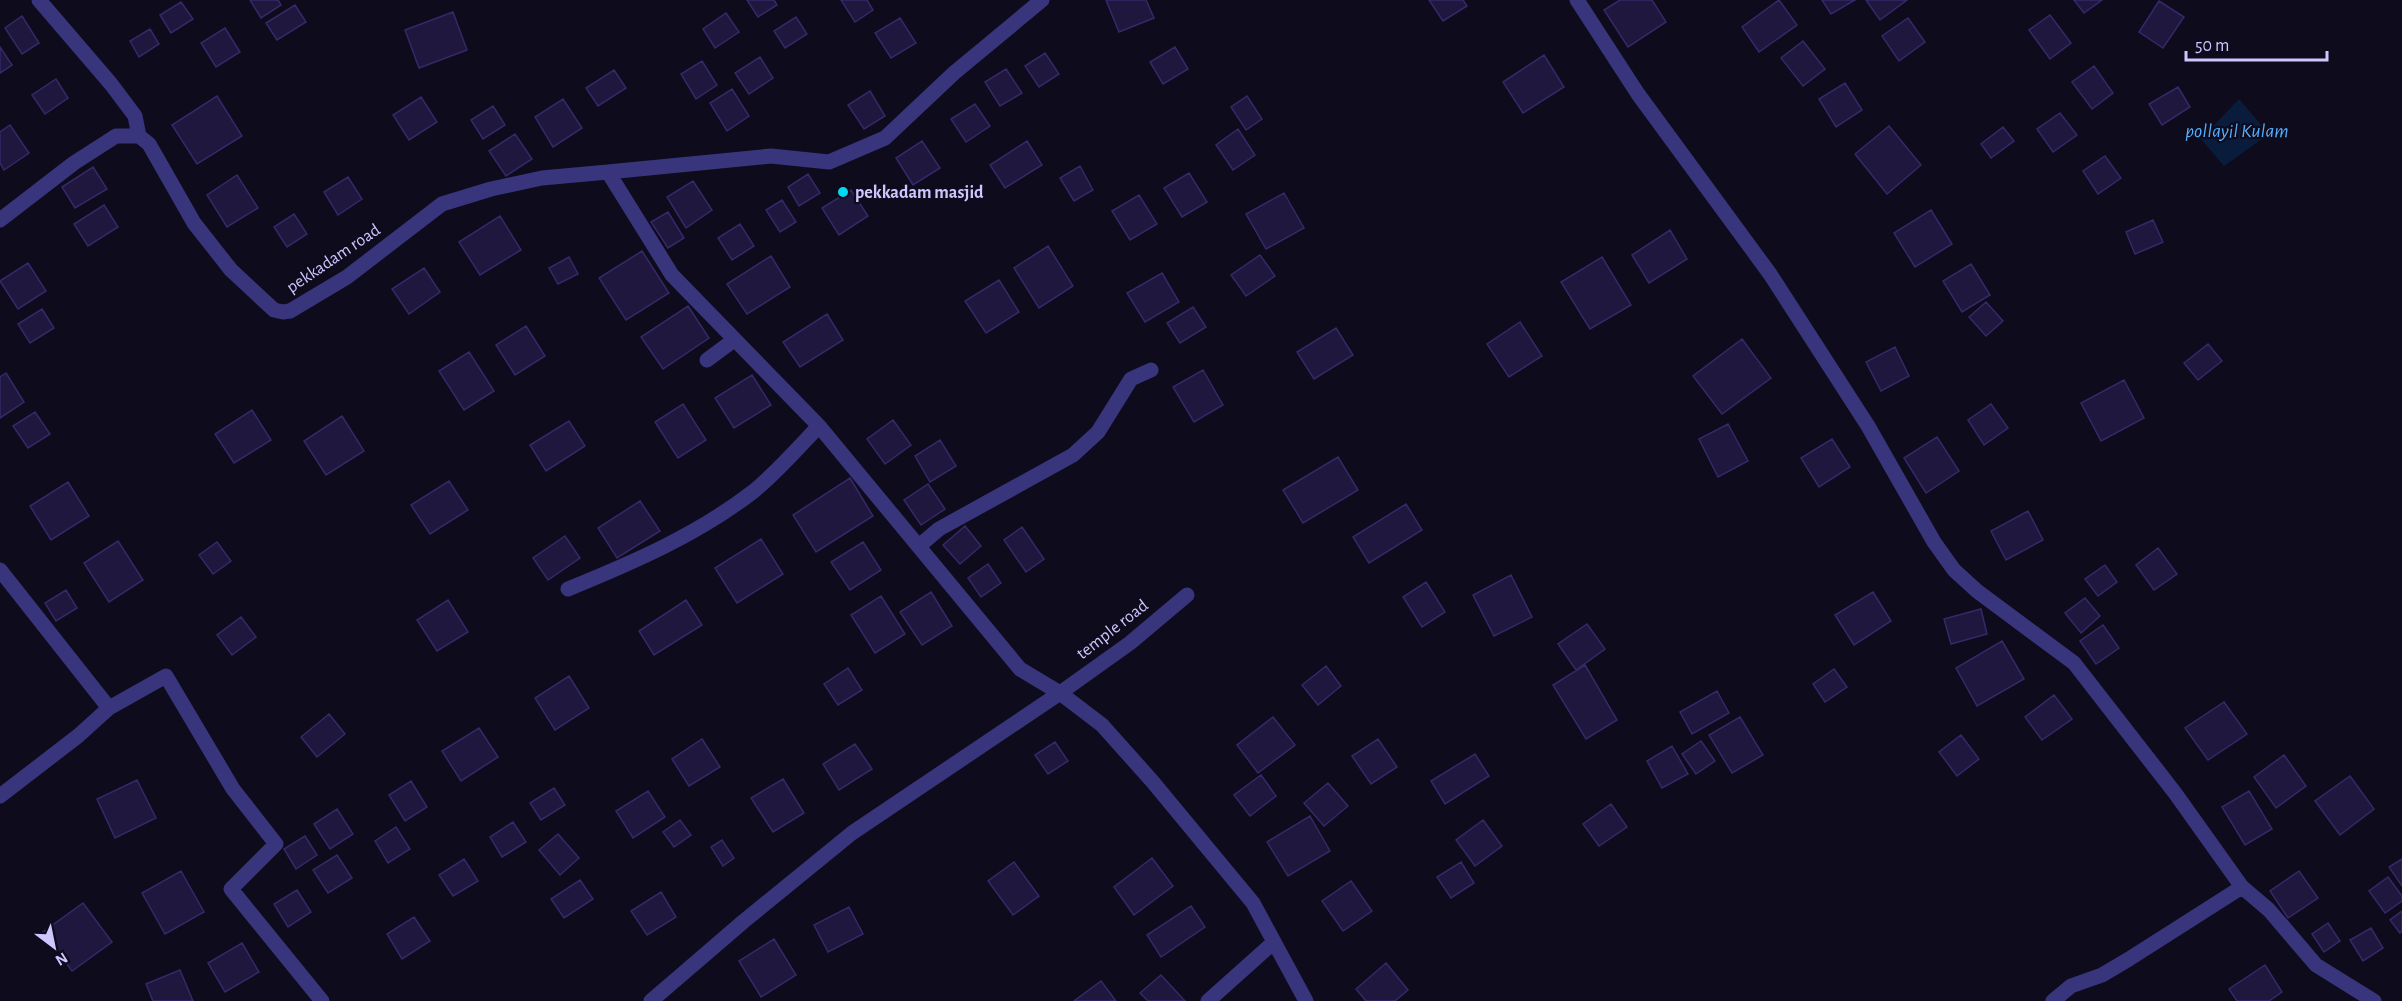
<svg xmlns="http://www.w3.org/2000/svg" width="2402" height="1001" viewBox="0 0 2402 1001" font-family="'Alegreya Sans',sans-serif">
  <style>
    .water { fill: #0a1c3c }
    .building { fill: #1f173d; stroke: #362969; stroke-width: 1.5 }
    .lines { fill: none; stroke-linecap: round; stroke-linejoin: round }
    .minor { stroke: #38357c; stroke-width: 15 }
    .poi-dot { fill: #00d7f1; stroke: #0e0b1c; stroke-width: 2 }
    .labels { text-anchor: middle; stroke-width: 4.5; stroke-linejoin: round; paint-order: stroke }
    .poi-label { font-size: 18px; font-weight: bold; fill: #cdc6ff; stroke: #0e0b1c; text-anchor: start }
    .street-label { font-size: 18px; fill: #cdc6ff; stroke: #0e0b1c }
    .water-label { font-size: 20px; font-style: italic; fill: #54aeff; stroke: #0e0b1c }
  </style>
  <rect width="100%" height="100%" fill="#0e0b1c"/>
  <path class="water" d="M2239,99l30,35 -45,32 -23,-27z"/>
  <path class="building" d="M250,0h28l3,5 -20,13z
    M747,0h27l3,5 -19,12z
    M841,0h26l6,10 -18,12z
    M1106,0h40l8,18 -35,14z
    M1429,0h34l4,6 -24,15z
    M1620,0h32l14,22 -38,25 -24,-37z
    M1779,0l18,25 -38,27 -17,-25z
    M1822,0h33l-24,14z
    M1866,0h41l-27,20z
    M2074,0h28l-18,13z
    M2159,1l25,16 -21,31 -24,-16z
    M181,2l12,17 -22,14 -11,-18z
    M295,5l11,17 -29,18 -11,-17z
    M453,12l14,38 -48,18 -14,-38z
    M726,13l13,19 -24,16 -12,-19z
    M2050,15l21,28 -21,16 -21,-29z
    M22,16l17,27 -17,11 -17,-26z
    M796,17l11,17 -22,14 -11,-17z
    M900,18l16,25 -25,15 -16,-25z
    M1908,18l17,24 -26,19 -17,-25z
    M225,28l15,24 -24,15 -15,-24z
    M150,29l9,15 -20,13 -9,-16z
    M1803,41l22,28 -22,17 -22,-28z
    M0,47l12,18 -12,8z
    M1175,47l13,22 -25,15 -13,-22z
    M1045,53l14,21 -20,13 -14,-21z
    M1544,55l20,32 -41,26 -20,-31z
    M760,57l13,21 -24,16 -14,-21z
    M702,61l15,24 -21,14 -15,-25z
    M2094,66l19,27 -21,16 -20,-27z
    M1006,69l16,24 -22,13 -15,-24z
    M614,70l12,18 -28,18 -12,-18z
    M56,79l12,19 -23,16 -13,-19z
    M1845,83l17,27 -26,17 -17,-28z
    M2178,87l12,20 -28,18 -13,-21z
    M732,89l17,27 -22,15 -17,-28z
    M870,91l15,25 -21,13 -16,-24z
    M217,96l25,40 -45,28 -25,-39z
    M1247,96l15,23 -16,11 -15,-23z
    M421,97l16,25 -28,18 -16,-25z
    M563,99l19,29 -29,19 -18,-30z
    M975,104l15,22 -24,16 -15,-23z
    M493,106l12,19 -22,14 -12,-19z
    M2060,113l17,22 -24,17 -16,-23z
    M10,125l19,28 -25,17 -4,-7v-31z
    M1889,126l32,39 -34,29 -32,-40z
    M2003,127l11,14 -23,17 -10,-14z
    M1238,129l17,26 -22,15 -17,-25z
    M515,134l17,25 -26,17 -17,-25z
    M922,141l18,27 -27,17 -17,-27z
    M1027,141l15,24 -37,23 -15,-23z
    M2105,156l16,22 -23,16 -15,-23z
    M1080,166l13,24 -19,11 -14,-23z
    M93,167l14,22 -32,19 -13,-21z
    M1189,173l18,29 -25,15 -18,-29z
    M808,174l12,19 -21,13 -11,-19z
    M237,175l21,33 -31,19 -20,-32z
    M348,177l14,22 -24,16 -14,-23z
    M693,181l19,29 -26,18 -19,-31z
    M851,190l17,26 -29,19 -17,-27z
    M1284,193l20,35 -38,21 -20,-35z
    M1139,195l18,29 -27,16 -18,-29z
    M782,200l14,22 -16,10 -14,-22z
    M104,205l14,22 -30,19 -14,-22z
    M1931,210l21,34 -37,23 -21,-34z
    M668,212l16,26 -16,10 -17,-26z
    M294,214l13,20 -20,13 -13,-20z
    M500,216l21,34 -41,25 -21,-33z
    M2153,220l10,22 -28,12 -9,-22z
    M740,224l14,22 -22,14 -14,-22z
    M1670,230l17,29 -38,24 -17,-28z
    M1048,246l25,40 -34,22 -25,-40z
    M642,251l27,42 -43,27 -27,-42z
    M1260,255l15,21 -29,20 -15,-21z
    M771,256l19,31 -43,27 -20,-30z
    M569,257l9,17 -20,10 -9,-16z
    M1602,257l29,48 -41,24 -29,-47z
    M28,263l18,28 -28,18 -18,-28z
    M1971,264l19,31 -28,17 -19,-31z
    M424,268l16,24 -31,22 -17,-25z
    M1162,273l17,29 -34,20 -18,-29z
    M999,280l20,32 -33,21 -21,-32z
    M1986,302l17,19 -17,15 -17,-19z
    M688,306l21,32 -46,31 -22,-32z
    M1193,307l13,20 -26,16 -13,-20z
    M42,309l12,19 -24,15 -12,-19z
    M827,314l16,26 -43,27 -17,-25z
    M1520,322l22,34 -33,21 -22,-33z
    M526,326l19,30 -30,19 -19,-30z
    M1336,328l17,27 -39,24 -17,-27z
    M1742,339l29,39 -49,36 -29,-38z
    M2208,344l14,17 -24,19 -14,-17z
    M1895,347l14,29 -28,15 -15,-29z
    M469,352l25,39 -30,19 -25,-39z
    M1203,370l20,35 -29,17 -21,-35z
    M6,373l18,29 -24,16v-41z
    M752,375l19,30 -37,23 -19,-30z
    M2124,380l20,38 -43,23 -20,-38z
    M683,404l23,36 -28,18 -23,-36z
    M1991,404l17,24 -24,17 -16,-25z
    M252,410l19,30 -37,23 -19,-29z
    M35,412l15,22 -22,14 -15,-22z
    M342,416l22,35 -38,24 -22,-34z
    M893,420l18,25 -26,19 -18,-25z
    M569,421l16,25 -39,25 -16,-26z
    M1728,424l20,37 -30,16 -19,-38z
    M1937,437l22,34 -33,22 -22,-35z
    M1832,439l18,28 -31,20 -18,-29z
    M940,440l16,26 -26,16 -15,-26z
    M1338,457l20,33 -55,33 -20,-33z
    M850,478l23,38 -57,36 -23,-37z
    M449,481l19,29 -38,24 -19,-29z
    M68,482l21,34 -38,24 -21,-34z
    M928,484l17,25 -24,16 -17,-25z
    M640,501l20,30 -43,27 -19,-30z
    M1406,504l16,26 -53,33 -16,-26z
    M2028,511l15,29 -37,20 -15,-29z
    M965,526l16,20 -21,18 -17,-19z
    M1022,527l22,32 -18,13 -22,-32z
    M565,536l15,22 -32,22 -15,-22z
    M761,539l22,35 -46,29 -22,-35z
    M118,541l25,39 -34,22 -25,-39z
    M217,542l14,19 -18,13 -14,-19z
    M863,542l18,28 -31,20 -19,-28z
    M2158,548l19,26 -23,16 -18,-25z
    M988,564l13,19 -20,14 -13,-19z
    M2105,565l12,17 -19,14 -13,-17z
    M1511,575l21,42 -38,19 -21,-41z
    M1426,582l19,30 -23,15 -19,-30z
    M66,590l11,18 -21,13 -11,-18z
    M931,592l21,34 -30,19 -22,-33z
    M1873,592l18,29 -37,24 -19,-30z
    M881,596l24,38 -30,19 -24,-38z
    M2085,598l15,18 -19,17 -16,-20z
    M448,600l20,32 -31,19 -20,-31z
    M686,600l16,25 -48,30 -15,-24z
    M1981,609l6,25 -36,10 -7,-25z
    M241,617l15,20 -24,18 -15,-20z
    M1587,624l18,25 -29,21 -18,-26z
    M2103,625l16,23 -23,16 -16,-23z
    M2002,641l22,38 -47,27 -21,-38z
    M1585,665l32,55 -31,19 -33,-54z
    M1326,666l15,20 -23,19 -16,-20z
    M848,668l14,22 -24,15 -14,-21z
    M1834,669l13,18 -22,15 -12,-18z
    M569,676l20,32 -34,22 -20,-32z
    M1717,691l12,22 -37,21 -12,-22z
    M2054,695l18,24 -30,21 -17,-23z
    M2224,702l23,32 -39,26 -23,-32z
    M329,714l16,20 -28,23 -16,-20z
    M1273,717l22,28 -37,28 -21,-28z
    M1740,717l23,38 -31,18 -23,-38z
    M479,728l19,29 -37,24 -19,-30z
    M1961,735l18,24 -22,17 -18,-24z
    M702,739l18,28 -31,19 -17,-27z
    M1378,739l19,28 -26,17 -19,-28z
    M1701,741l14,20 -19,13 -14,-20z
    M1055,742l13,19 -20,13 -13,-19z
    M855,744l17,25 -33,21 -16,-26z
    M1672,746l16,28 -26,14 -15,-27z
    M1475,754l14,22 -44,28 -14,-23z
    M2284,755l22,31 -30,22 -22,-31z
    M1261,775l15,21 -26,20 -16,-21z
    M2350,776l24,33 -34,26 -25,-34z
    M783,779l21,34 -31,19 -22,-34z
    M137,780l19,38 -41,20 -18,-39z
    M411,781l16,26 -22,14 -16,-26z
    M1328,783l20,23 -24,20 -20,-23z
    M554,788l11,17 -24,15 -11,-17z
    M648,791l17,26 -32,21 -17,-27z
    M2249,791l23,38 -27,16 -23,-38z
    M1611,804l16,23 -28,19 -16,-22z
    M337,809l16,25 -23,15 -16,-25z
    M1310,816l20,35 -42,25 -21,-34z
    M680,820l11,15 -17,12 -11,-15z
    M1483,820l19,26 -27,20 -19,-26z
    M513,822l13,20 -24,15 -12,-20z
    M396,827l14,22 -22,14 -13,-22z
    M558,834l21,24 -19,17 -21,-25z
    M305,836l12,19 -21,14 -12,-20z
    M722,840l12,18 -11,8 -12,-19z
    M337,855l15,23 -24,15 -15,-23z
    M1152,858l21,28 -39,29 -20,-28z
    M464,859l14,22 -25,15 -14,-21z
    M2402,859v27l-13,-19z
    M1014,862l25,34 -26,19 -25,-34z
    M1461,862l13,21 -23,15 -14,-21z
    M181,871l23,41 -39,22 -23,-41z
    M2299,871l19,27 -30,20 -18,-27z
    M2388,877l14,19v5l-17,12 -16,-22z
    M580,880l13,19 -29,19 -13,-19z
    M1351,881l21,30 -29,20 -21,-30z
    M297,890l14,22 -23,15 -14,-23z
    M661,892l15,25 -29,18 -16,-24z
    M83,903l29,39 -40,29 -29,-39z
    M1191,906l14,21 -44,30 -14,-22z
    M849,907l14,27 -35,18 -14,-27z
    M2402,911v20l-2,2 -10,-13z
    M414,917l16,24 -28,18 -15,-25z
    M2328,923l12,18 -16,11 -12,-18z
    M2371,928l12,20 -20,13 -13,-21z
    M774,939l22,36 -35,22 -22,-36z
    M242,943l17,29 -34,20 -17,-29z
    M1386,963l22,27 -13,11h-29l-10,-12z
    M2265,965l17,27 -13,9h-32l-8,-12z
    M180,970l13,31h-40l-7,-17z
    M1161,975l24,26h-37l-8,-8z
    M1101,981l15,20h-42z"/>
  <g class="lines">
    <path class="minor" d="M39,0l72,84 24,32 4,20
      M1577,0l61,94 132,180 98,152 66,116 20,28 23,21 97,72 101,130 67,94 27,23 47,55 58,36
      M0,220l74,-57 42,-27h23l10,8 45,79 37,47 43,40 9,2 7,-1 57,-34 95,-73 49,-15 51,-11 66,-6
      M707,360l27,-20
      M919,546l20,-17 134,-74 25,-23 33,-53 20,-9
      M0,570l109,138 57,-32 67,113 43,55 -45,45 91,112
      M568,589c66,-27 129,-54 186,-98 23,-19 44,-43 65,-65
      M1187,595l-57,48 -70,50 42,32 50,56 101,122 53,98
      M0,796l78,-60 31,-28
      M651,1001l93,-80 108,-88 208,-140 -40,-24 -201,-243 -147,-151 -64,-103 163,-16 58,6 56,-24 69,-65 88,-73
      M1208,1001l66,-59
      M2053,1001l18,-15 31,-11 27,-16 113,-72"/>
  </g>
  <circle class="poi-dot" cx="843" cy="192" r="6"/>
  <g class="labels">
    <g class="poi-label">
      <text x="855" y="198">pekkadam masjid</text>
    </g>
    <g class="street-label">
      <text transform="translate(333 258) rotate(-34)" y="6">pekkadam road</text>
      <text transform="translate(1112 629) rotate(-38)" y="6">temple road</text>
    </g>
    <g class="water-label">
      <text x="2237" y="137">pollayil Kulam</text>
    </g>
  </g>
  <g transform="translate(54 947) rotate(148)" stroke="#0e0b1c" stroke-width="4.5" paint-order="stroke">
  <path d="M0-4.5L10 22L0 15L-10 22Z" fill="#cdc6ff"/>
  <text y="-9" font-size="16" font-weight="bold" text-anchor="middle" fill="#cdc6ff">N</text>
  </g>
  <path d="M2186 51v9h141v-9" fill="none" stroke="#cdc6ff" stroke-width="3"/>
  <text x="2195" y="51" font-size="18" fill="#cdc6ff" stroke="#0e0b1c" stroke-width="4.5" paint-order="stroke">50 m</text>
</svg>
